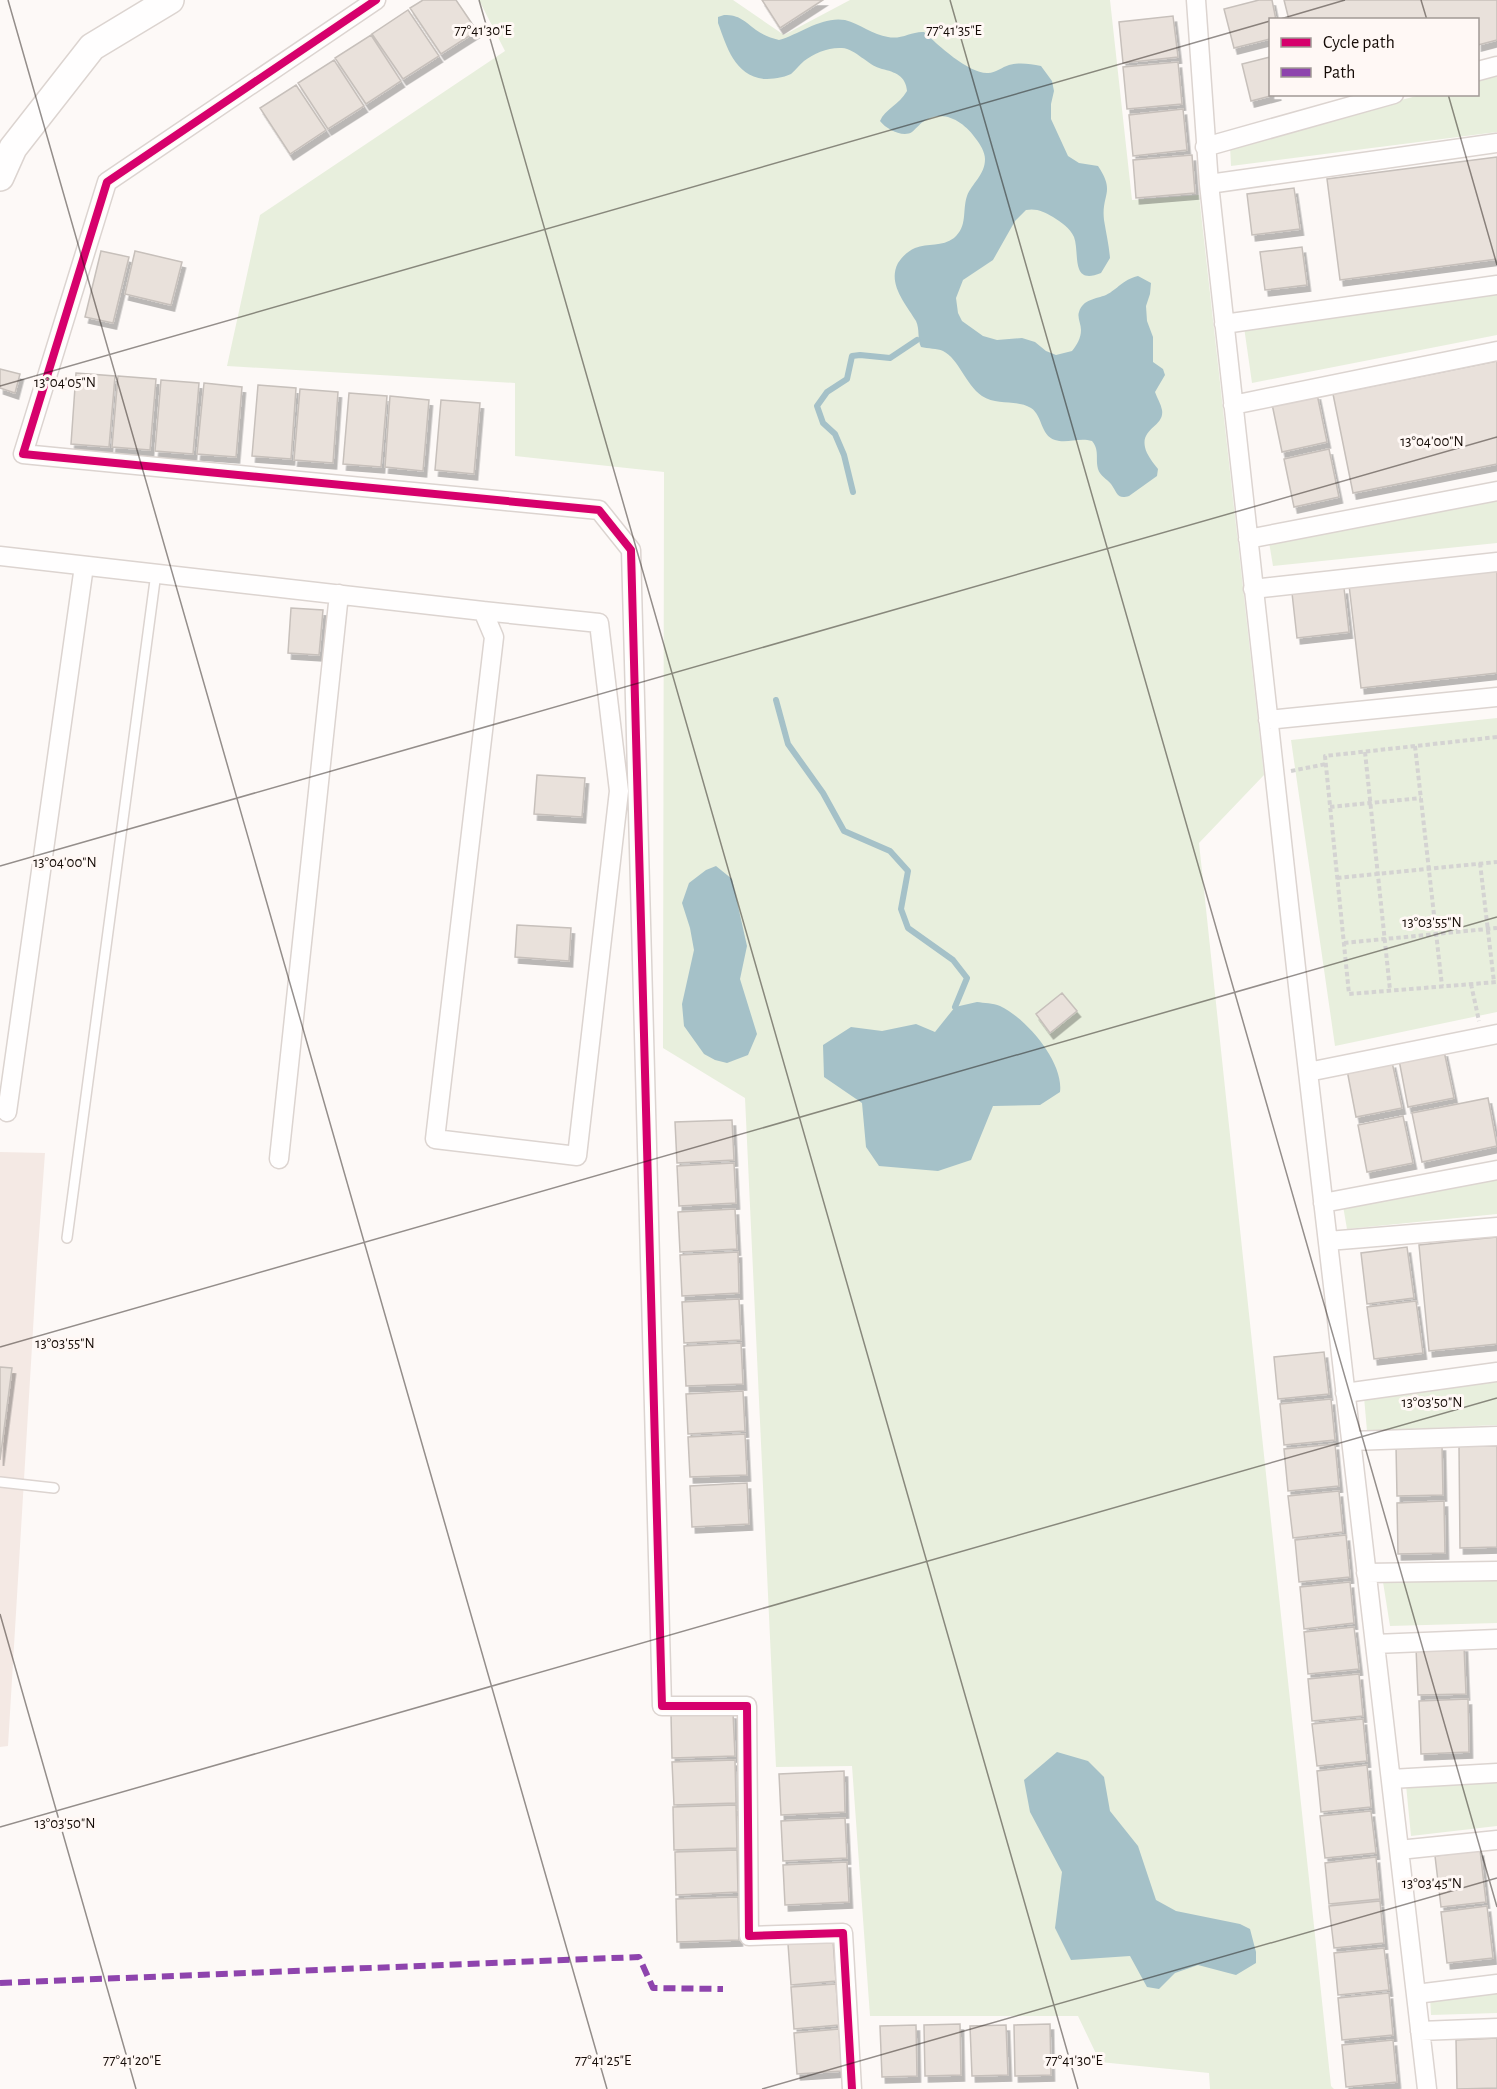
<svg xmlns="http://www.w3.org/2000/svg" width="1497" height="2089" viewBox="0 0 1497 2089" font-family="'Alegreya Sans',sans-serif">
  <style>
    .built { fill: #f4e9e4 }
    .green { fill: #e8efdd }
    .water { fill: #a5c1c8 }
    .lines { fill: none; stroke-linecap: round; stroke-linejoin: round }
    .stream { stroke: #a5c1c8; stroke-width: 6 }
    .building { fill: #e9e1db; stroke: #c7c0bb; stroke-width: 1.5; filter: url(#shadow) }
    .lane-casing { stroke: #dcd4d0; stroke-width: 12 }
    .street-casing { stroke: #dcd4d0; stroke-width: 21 }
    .secondary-casing { stroke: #dcd4d0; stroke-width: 30 }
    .path { stroke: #d4d3d2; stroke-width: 4; stroke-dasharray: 4.5 3; stroke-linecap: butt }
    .lane { stroke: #fffefe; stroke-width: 9 }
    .street { stroke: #fffefe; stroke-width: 18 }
    .secondary { stroke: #fffefe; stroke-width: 27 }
    .quiet { stroke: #8e44ad; stroke-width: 6; stroke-dasharray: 12 6; stroke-linecap: butt }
    .cycleway-casing { stroke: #fff8f5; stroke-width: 11 }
    .cycleway { stroke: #d6006c; stroke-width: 8 }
    .ticks { fill: none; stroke: #150b06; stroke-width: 1.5; stroke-opacity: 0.45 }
    .ticks-label { font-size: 15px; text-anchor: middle; fill: #150b06; stroke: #fff8f5; stroke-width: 6; stroke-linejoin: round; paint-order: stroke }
  </style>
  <defs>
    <filter id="shadow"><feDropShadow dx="3.5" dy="6" stdDeviation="0" flood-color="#0004"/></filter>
  </defs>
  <rect width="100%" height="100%" fill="#fdf9f7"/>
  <path class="built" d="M0,1152l45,1 -8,110 -29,483 -8,1z"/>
  <path class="green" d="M479,0h254l51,35 66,-35h260l22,200 67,-5 65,580 -65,68 132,1243 3,3h-124l-1,-16 -109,-11 -22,-46h-208l-18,-250 -76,1 -31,-669 -82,-50 1,-576 -149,-16v-73l-288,-17 33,-151 245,-164z
    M1497,73v59l-266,34 -1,-20 190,-51 58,-1v-15z
    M1497,293v42l-245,48 -8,-56z
    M1497,499v44l-224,23 -4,-24z
    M1497,718v294l-162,34 -44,-306z
    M1497,1177v37l-150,15 -4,-23z
    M1497,1382v43l-130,6 -3,-34z
    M1497,1579v44l-107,3 -7,-44z
    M1497,1780v46l-86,10 -5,-51z
    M1497,1988v25l-66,2 -1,-19z"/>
  <path class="water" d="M724,15c16,0 20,6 32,15 7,5 15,8 23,10 21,-6 43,-24 66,-20 15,4 28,15 43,17 13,3 24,-6 36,-5 14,13 44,41 63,41 7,1 15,-6 22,-8 11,-3 21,-1 32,1l11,15 2,10 -3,13v15l17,37 11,7 19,3c18,27 3,28 6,54 2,13 5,25 6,38l-9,15c-31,13 -21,-20 -27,-36 -4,-9 -13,-15 -21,-20 -9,-5 -16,-9 -27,-7l-11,11 -22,39 -30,20 -7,18 2,15 4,8 21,15 14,4 25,-2 13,4 11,9 10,4 16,-4c5,-6 9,-13 9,-21 0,-6 -4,-13 -2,-18 4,-13 17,-13 27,-17 12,-6 16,-15 32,-19l13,7 -1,11 -4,12 1,15 6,16v25l10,7 2,6 -10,17c2,6 6,12 7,18 3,18 -26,18 -15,43 3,6 7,11 11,16l-1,7 -28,20c-12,4 -12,-4 -18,-12 -4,-5 -11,-8 -13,-15 -3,-11 2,-18 -6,-28 -13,-4 -25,3 -37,-1 -15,-5 -12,-24 -24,-32 -14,-9 -34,-2 -49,-12 -17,-12 -23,-37 -39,-45 -6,-3 -15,-2 -22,-4 -4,-9 -1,-17 -5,-26 -10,-17 -29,-37 -18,-58 4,-6 10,-12 17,-15 13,-5 27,-1 39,-10 14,-12 8,-27 13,-42 5,-13 18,-21 18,-37 0,-7 -5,-15 -9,-20 -11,-16 -31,-30 -50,-19 -6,3 -9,8 -14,12 -9,6 -26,-3 -32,-11 5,-12 19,-16 27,-30 -1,-15 -12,-19 -25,-22 -15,-4 -26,-20 -40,-21 -13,-1 -28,5 -38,13 -5,4 -8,9 -13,13 -8,4 -19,5 -27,5 -30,-4 -37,-32 -46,-56v-6z
    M716,866l16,13 15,67 -7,33 17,55 -9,21 -21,8 -12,-3 -11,-6 -20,-28 -2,-22 12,-54 -4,-22 -8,-25 7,-20 17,-13z
    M977,1002c7,1 16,1 23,4 26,12 64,56 60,86l-20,13 -47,1 -22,54 -33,11 -59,-5 -13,-19 -4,-44 -38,-26 -1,-32 28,-18 31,4 34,-7 19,8 20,-25z
    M1057,1752l31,9 16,16 6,34 28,35 18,54 20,11 64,13 10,5 6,23v11l-20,12 -38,-10 -23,8 -16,16 -12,-2 -17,-31 -59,4 -16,-32 7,-56 -32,-60 -6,-32z"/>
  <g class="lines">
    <path class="stream" d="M853,492l-9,-37 -9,-21 -12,-11 -6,-17 10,-14 20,-13 5,-23 8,-1 30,3 27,-18
      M776,700l12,44 35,49 21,38 46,20 18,20 -7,38 7,19 45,32 14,18 -12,29"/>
  </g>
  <path class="building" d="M423,0h33l21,31 -36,23 -31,-46z
    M762,0h61l-43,28z
    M1259,0h13l4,20h-6v19l-36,9 -10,-39z
    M1284,0h213v40l-19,5v-25h-189z
    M408,10l31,46 -36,23 -31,-45z
    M1173,16l5,41 -55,6 -4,-41z
    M371,35l30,46 -35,23 -31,-46z
    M1270,57v37h8l-27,7 -9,-37z
    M334,60l30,46 -36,23 -30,-46z
    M1178,62l4,42 -55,5 -4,-42z
    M296,85l30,45 -36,24 -30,-46z
    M1183,109l4,41 -54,6 -4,-41z
    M1192,155l3,38 -59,5 -3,-38z
    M1497,157v102l-157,21 -13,-101z
    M1294,188l6,41 -48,6 -5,-41z
    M1302,247l5,38 -42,5 -5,-38z
    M101,251l28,6 -16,66 -28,-6z
    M135,251l47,11 -11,43 -46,-11z
    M1497,361v103l-144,29 -20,-99z
    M0,369l20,5 -5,19 -15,-5z
    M76,373l39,3 -6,71 -38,-3z
    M118,376l38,3 -6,71 -38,-3z
    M161,380l38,3 -6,71 -38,-3z
    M204,383l38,4 -6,70 -39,-3z
    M258,385l38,3 -5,71 -39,-3z
    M300,389l38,3 -5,71 -39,-3z
    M349,393l38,3 -6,71 -38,-3z
    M1317,394l10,48 -45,10 -10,-48z
    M390,396l39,4 -6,71 -38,-4z
    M441,400l39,3 -6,71 -39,-4z
    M1329,449l10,48 -45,10 -10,-48z
    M1497,569v104l-136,15 -12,-103z
    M1344,588l5,44 -52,6 -5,-45z
    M291,608l32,2 -4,45 -31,-2z
    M537,775l48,3 -3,39 -48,-3z
    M517,925l54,3 -2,33 -54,-4z
    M1062,993l15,18 -27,22 -14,-19z
    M1444,1051l10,47 -46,9 -9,-47z
    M1392,1062l10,46 -46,9 -9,-47z
    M1488,1098l9,48 -75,16 -10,-49z
    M1403,1116l10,47 -46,9 -9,-47z
    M732,1120l2,40 -57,3 -2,-41z
    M734,1163l2,40 -57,3 -2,-40z
    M735,1209l2,40 -57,3 -2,-40z
    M1497,1237v107l-68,7 -10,-106z
    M1407,1247l7,51 -47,6 -6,-51z
    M738,1252l1,41 -57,3 -2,-41z
    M739,1299l2,41 -57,3 -2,-41z
    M1416,1301l7,52 -49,6 -7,-52z
    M741,1343l2,41 -57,2 -2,-40z
    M1324,1352l5,42 -51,5 -4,-42z
    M0,1367l12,1 -12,92z
    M743,1391l2,40 -57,3 -2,-40z
    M1331,1399l4,41 -51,5 -4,-41z
    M745,1434l2,41 -57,2 -2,-40z
    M1335,1444l4,42 -51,5 -4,-42z
    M1442,1445l1,50 -46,1 -1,-50z
    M1459,1446h38v101l-37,1z
    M747,1483l2,41 -57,3 -2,-41z
    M1339,1491l4,41 -50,6 -5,-42z
    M1444,1501l1,52 -47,1 -1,-51z
    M1346,1535l4,42 -51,5 -4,-42z
    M1350,1582l4,41 -50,6 -4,-42z
    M1354,1627l5,42 -51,5 -4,-42z
    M1464,1646l2,48 -48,1 -2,-47z
    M1359,1674l4,42 -51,5 -4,-42z
    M1468,1699l1,53 -48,2 -2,-53z
    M733,1713l2,43 -63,2 -1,-43z
    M1363,1719l4,42 -50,5 -5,-42z
    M735,1760l1,43 -62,2 -2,-43z
    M1367,1765l4,42 -50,5 -4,-41z
    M844,1771l1,41 -64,3 -2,-41z
    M736,1805l1,43 -63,2 -1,-43z
    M1371,1811l5,42 -51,5 -5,-42z
    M845,1818l2,40 -64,3 -2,-40z
    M737,1850l1,42 -62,3 -1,-43z
    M1480,1850l6,52 -45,5 -6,-51z
    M1376,1857l4,42 -51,5 -4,-41z
    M847,1862l2,40 -64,3 -2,-40z
    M738,1897l1,43 -62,2 -1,-43z
    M1380,1901l4,42 -50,5 -5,-42z
    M1487,1906l6,52 -46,5 -6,-51z
    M833,1940l3,41 -45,4 -3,-41z
    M1384,1948l5,42 -51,5 -4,-42z
    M836,1984l3,41 -45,4 -3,-42z
    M1389,1993l4,42 -51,5 -4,-42z
    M960,2024l1,51 -36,1 -1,-51z
    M1050,2024l1,51 -36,1 -1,-51z
    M916,2025l1,51 -35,1 -2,-51z
    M1006,2025l2,50 -36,1 -2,-50z
    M839,2029l3,42 -45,3 -3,-41z
    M1497,2038v50l-40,1 -1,-49z
    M1393,2040l4,42 -51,5 -4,-42z"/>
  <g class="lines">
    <g class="lane-casing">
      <path id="lane" d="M67,1238l89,-665
        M0,1482l54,6"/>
    </g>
    <g class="street-casing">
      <path id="street" d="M376,0l-269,182 -84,272 576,56 32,40 31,1156h85l2,230 94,-3 9,156
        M1196,0l13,184 90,811 128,1094
        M1478,71l19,-5
        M1205,147l189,-53
        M1209,184l288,-41
        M1224,324l273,-39
        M1233,405l264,-54
        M1248,539l249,-48
        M0,556l483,55 11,26 -59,502 142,17 42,-365 -20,-168 -116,-12
        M1253,589l244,-27
        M1268,720l229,-23
        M1308,1072l189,-38
        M7,1112l77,-546
        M279,1159l60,-565
        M1323,1203l174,-33
        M1328,1241l169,-14
        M1345,1393l152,-21
        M1351,1441l146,-5
        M1366,1573l131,-2
        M1375,1644l122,-5
        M1391,1779l106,-6
        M1399,1850l98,-10
        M1416,1994l81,-10
        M1420,2031l77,-3"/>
    </g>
    <g class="secondary-casing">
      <path id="secondary" d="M0,177l13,-29 79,-101 78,-47"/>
    </g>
    <path class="path" d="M1497,737l-172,19 24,238 148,-12
      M1415,746l27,240
      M1365,752l25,238
      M1291,771l35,-7
      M1330,807l91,-9
      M1480,863l14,119
      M1337,878l160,-16
      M1344,943l153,-15
      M1471,984l8,37"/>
    <use href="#lane" class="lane"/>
    <use href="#street" class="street"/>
    <use href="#secondary" class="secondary"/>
    <path class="quiet" d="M0,1983l639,-26 14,31 70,1"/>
    <g class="cycleway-casing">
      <path id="cycleway" d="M376,0l-269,182 -84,272 576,56 32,40 31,1156h85l2,230 94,-3 9,156"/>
    </g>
    <use href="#cycleway" class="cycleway"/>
  </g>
  <path class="ticks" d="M8,0l599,2089M479,0l599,2089M950,0l547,1907M1421,0l6,20M1277,20l68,-20M1448,94l49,171M0,386l1270,-365M0,866l1497,-429M0,1347l1497,-430M0,1614l136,475M0,1827l1497,-429M762,2089l735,-211"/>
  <g class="ticks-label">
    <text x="483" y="35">77°41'30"E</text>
    <text x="954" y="35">77°41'35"E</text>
    <text x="65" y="387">13°04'05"N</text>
    <text x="1432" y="446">13°04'00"N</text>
    <text x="65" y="867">13°04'00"N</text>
    <text x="1432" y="927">13°03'55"N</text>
    <text x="65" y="1348">13°03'55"N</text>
    <text x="1432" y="1407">13°03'50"N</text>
    <text x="65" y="1828">13°03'50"N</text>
    <text x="1432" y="1888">13°03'45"N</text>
    <text x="132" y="2065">77°41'20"E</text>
    <text x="603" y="2065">77°41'25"E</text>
    <text x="1074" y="2065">77°41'30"E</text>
  </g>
  <rect x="1269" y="18" width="210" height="78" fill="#fff8f5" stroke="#a19995" stroke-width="1.5"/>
  <rect x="1281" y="38" width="30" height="9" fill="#d6006c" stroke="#a19995" stroke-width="1.5"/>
  <text x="1323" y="48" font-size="18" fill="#150b06">Cycle path</text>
  <rect x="1281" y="68" width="30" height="9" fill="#8e44ad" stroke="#a19995" stroke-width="1.5"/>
  <text x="1323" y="78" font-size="18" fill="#150b06">Path</text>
</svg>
